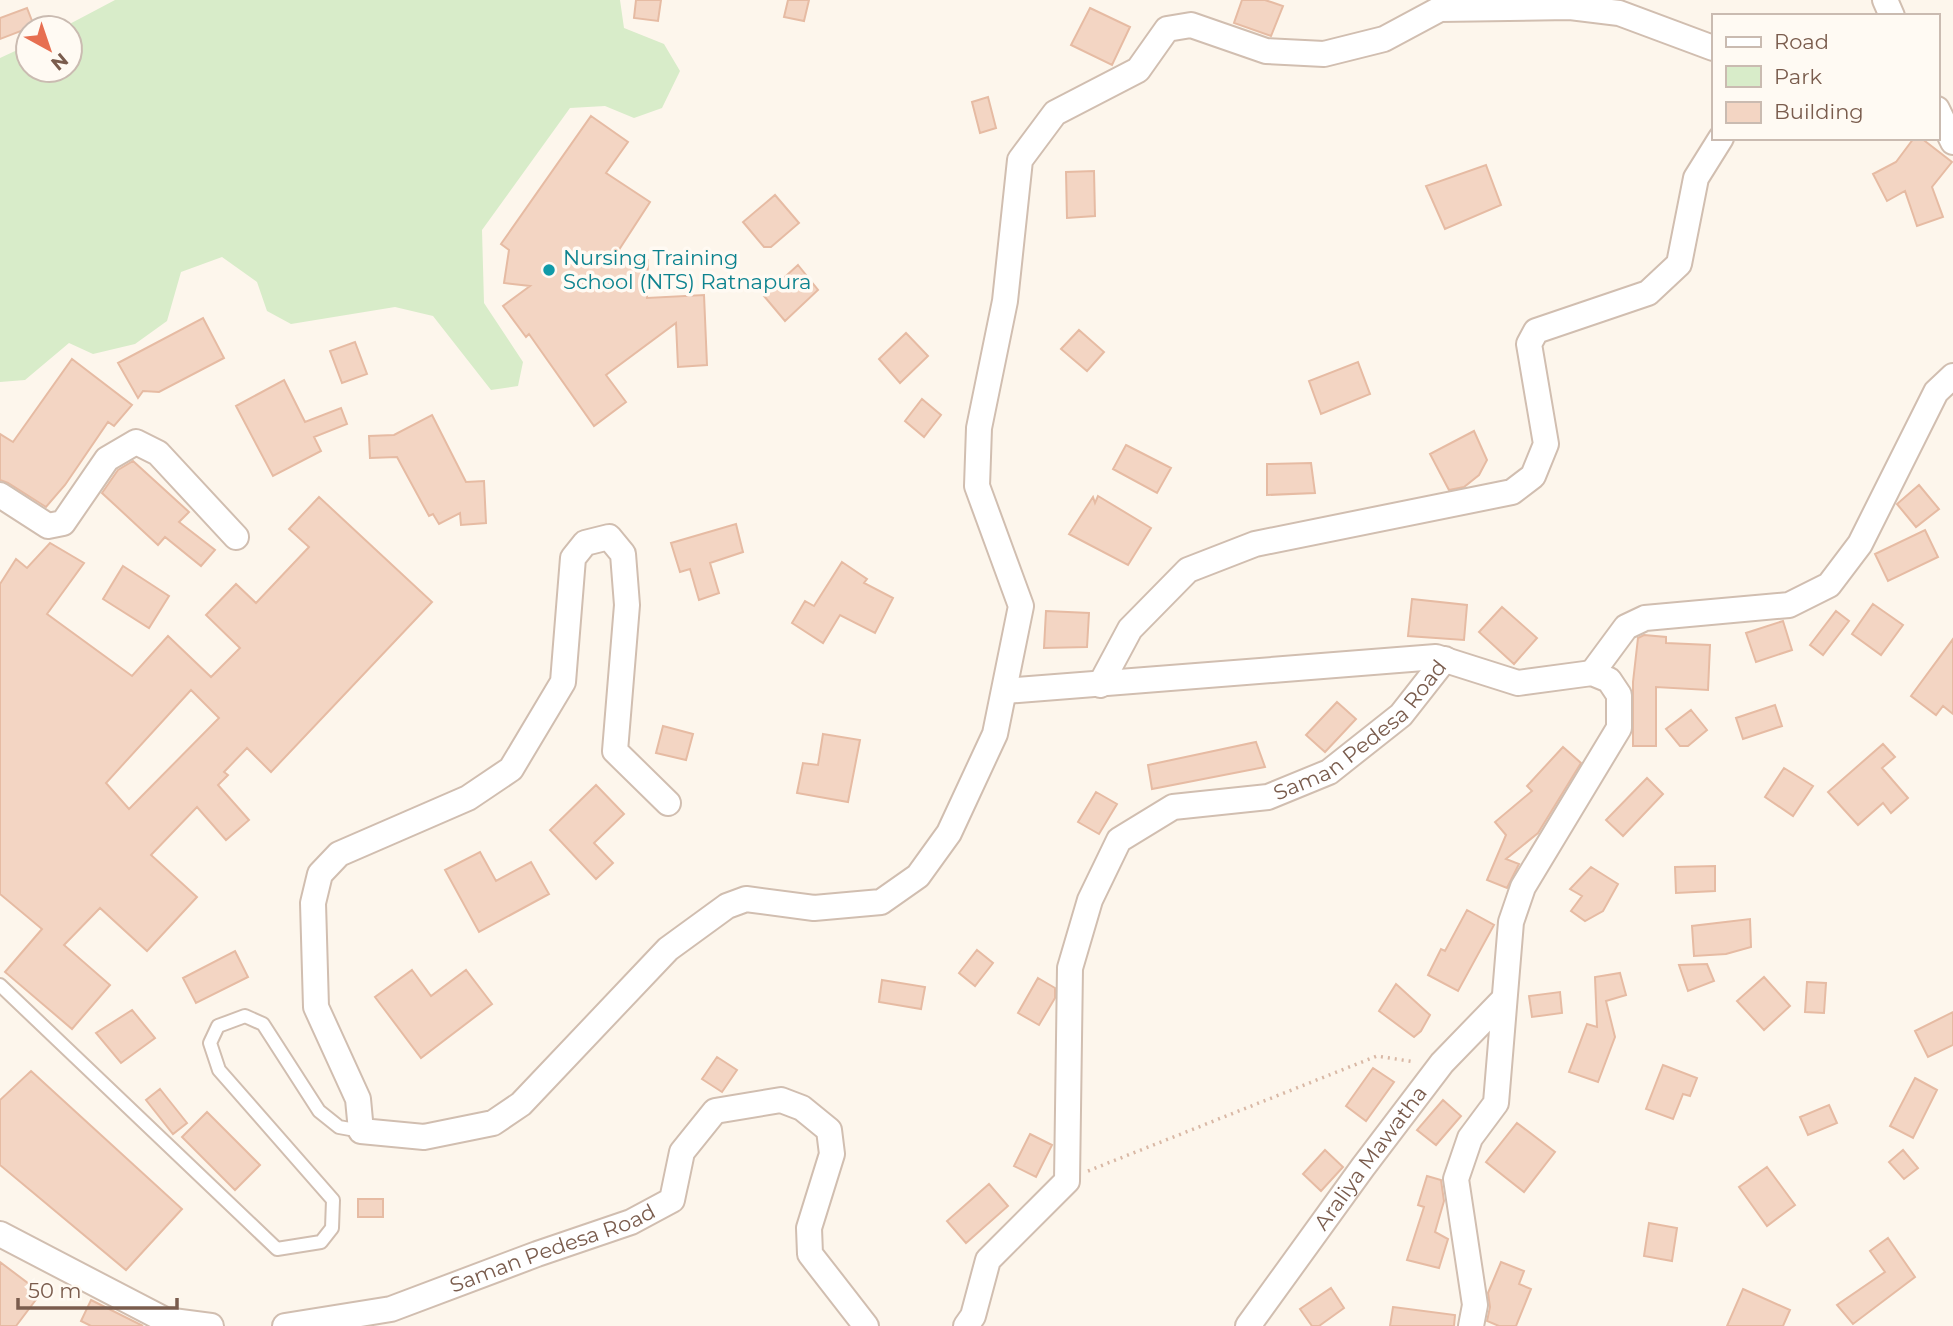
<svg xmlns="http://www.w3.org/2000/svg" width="1953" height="1326" viewBox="0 0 1953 1326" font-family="Montserrat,sans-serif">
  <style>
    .green { fill: #d8ecc9 }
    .building { fill: #f3d5c3; stroke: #e6bba3; stroke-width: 2; fill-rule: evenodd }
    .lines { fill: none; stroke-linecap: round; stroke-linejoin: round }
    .lane-casing { stroke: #d1beb0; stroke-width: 16 }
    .street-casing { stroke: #d1beb0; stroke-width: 28 }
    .path { stroke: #d9b8a5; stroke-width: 3.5; stroke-dasharray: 2 5; stroke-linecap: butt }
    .lane { stroke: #fff; stroke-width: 12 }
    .street { stroke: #fff; stroke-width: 24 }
    .culture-dot { fill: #0f9aa8; stroke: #fffaf3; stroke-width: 2.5 }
    .labels { text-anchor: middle; stroke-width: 7; stroke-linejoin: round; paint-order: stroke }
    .culture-label { font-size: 21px; fill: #0d838f; stroke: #fffaf3; text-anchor: start }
    .street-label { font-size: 21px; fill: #7a5c4d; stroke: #fffaf3 }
  </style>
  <rect width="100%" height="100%" fill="#fdf6ec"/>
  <path class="green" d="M115,0h505l4,28 40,16 16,27 -18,37 -28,10 -29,-12 -35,2 -88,122 2,73 39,59 -5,24 -27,4 -58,-74 -38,-9 -104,17 -24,-13 -10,-29 -35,-25 -41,15 -14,49 -32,23 -42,10 -24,-11 -44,37 -25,2v-324l28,-13v25h42v-42h-8z"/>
  <path class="building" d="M636,0h25l-3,21 -24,-3z
    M788,0h21l-5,21 -20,-4z
    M1242,0h23l18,6 -12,30 -37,-13z
    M27,8l7,18 -34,13v-21z
    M1090,8l40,19 -18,38 -41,-20z
    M988,97l8,31 -16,5 -8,-31z
    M591,116l37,26 -22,31 44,29 -37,57 35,1 -1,38 57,-3 3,70 -29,2 -2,-44 -70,52 20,27 -32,24 -65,-92 -3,3 -23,-31 27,-20 -26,-3 5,-33 -8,-6z
    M1914,138h7l31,24 -20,25 11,30 -26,9 -12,-35 -18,10 -14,-27 23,-12z
    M1486,165l15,40 -56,24 -19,-43z
    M1094,171l1,45 -28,2 -1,-46z
    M775,195l24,28 -28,24h-7l-21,-25z
    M798,265l20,25 -33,31 -21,-25z
    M203,318l21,40 -65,34 -16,-1 -5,7 -20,-35z
    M1079,330l25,22 -17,19 -26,-22z
    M906,333l22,23 -28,27 -21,-24z
    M355,342l12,32 -25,9 -12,-32z
    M72,359l60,46 -18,21 -6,-4 -43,63 -19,22 -38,-24 -8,-3v-46l13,8z
    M1358,362l12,32 -49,20 -12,-33z
    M284,380l21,42 36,-14 6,16 -33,13 7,14 -48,25 -37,-70z
    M922,399l19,16 -17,22 -19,-16z
    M432,415l34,67 18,-1 2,42 -25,2 -1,-12 -21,11 -6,-10 -4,2 -32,-59 -27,1 -1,-22 25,-1z
    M1474,431l13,29 -8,15 -15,12 -15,3 -19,-36z
    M1126,445l45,23 -14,25 -44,-24z
    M133,461l56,51 -10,10 36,28 -14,16 -36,-29 -7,8 -56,-52 16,-23z
    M1311,463l4,30 -48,2v-31z
    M1919,485l20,24 -23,18 -19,-23z
    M1098,496l53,32 -23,37 -59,-31 24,-37 2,6z
    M319,497l113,105 -161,170 -24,-24 -23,24 4,3 -10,10 31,35 -23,20 -29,-33 -46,48 46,42 -50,54 -47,-43 -36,37 46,40 -38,44 -67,-57 37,-43 -42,-35v-310l16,-25 11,9 23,-25 34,20 -37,51 85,62 36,-40 43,41 29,-29 -34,-33 30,-31 20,19 53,-56 -20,-18zM191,690l28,28 -90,91 -23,-26z
    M736,524l7,28 -33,11 9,30 -20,7 -9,-31 -10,3 -9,-29z
    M1925,530l13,27 -50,24 -13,-27z
    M842,562l25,17 -3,4 29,15 -18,35 -35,-18 -17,28 -31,-20 13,-22 9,5z
    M123,566l46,30 -20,32 -46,-29z
    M1412,599l55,6 -3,35 -56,-4z
    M1873,604l30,21 -22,30 -29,-21z
    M1502,607l35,31 -23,26 -35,-32z
    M1046,611l43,2 -2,34 -43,1z
    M1836,611l13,10 -26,34 -13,-10z
    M1783,621l9,29 -36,12 -10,-29z
    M1644,635l22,2v6l44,2 -2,45 -52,-3v59h-23v-64l5,-44z
    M1953,639v75l-10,-8 -7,9 -25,-19z
    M1337,702l19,17 -31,33 -19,-17z
    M1775,705l7,21 -39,13 -7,-21z
    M1691,710l16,20 -19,16h-8l-14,-17z
    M663,726l30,8 -7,26 -30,-7z
    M823,734l37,6 -12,62 -51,-9 6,-30 15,2z
    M1256,742l9,25 -113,22 -4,-24z
    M1883,744l12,13 -13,11 26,30 -17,15 -8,-10 -25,22 -30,-33z
    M1563,747l18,16 -43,70 -32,26 13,5 -12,24 -20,-8 19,-45 -11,-13 37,-31 -5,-5z
    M1784,768l29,18 -20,30 -28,-19z
    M1647,778l16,16 -40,42 -17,-16z
    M596,785l28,29 -30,29 19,20 -17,16 -46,-49z
    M1096,792l21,12 -18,30 -21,-12z
    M480,852l16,29 35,-19 18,32 -70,38 -34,-62z
    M1715,866v25l-39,2 -1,-26z
    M1591,867l27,17 -15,27 -18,10 -14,-10 11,-15 -12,-7z
    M1467,910l27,15 -36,66 -30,-16 13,-26 4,2z
    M1750,919l1,28 -25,7 -32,2 -2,-30z
    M977,950l16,13 -18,23 -16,-13z
    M235,951l13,26 -52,26 -13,-25z
    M1707,964l7,17 -26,10 -9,-26z
    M412,970l19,26 35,-26 26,34 -71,54 -46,-61z
    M1620,973l6,22 -20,6 9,36 -17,45 -29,-10 18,-48 10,3 -2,-50z
    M1764,977l26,29 -26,24 -27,-29z
    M1038,978l17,10v10l-16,27 -21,-12z
    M882,980l43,7 -4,22 -42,-7z
    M1807,982l19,1 -2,30 -19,-1z
    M1396,984l34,31 -9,16 -7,6 -35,-26z
    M1560,992l2,21 -30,4 -3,-21z
    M132,1010l23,28 -34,25 -25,-30z
    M1953,1012v33l-25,12 -13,-26z
    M717,1057l20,13 -15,22 -20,-13z
    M1663,1065l34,13 -7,18 -7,-2 -10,25 -27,-10z
    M1373,1068l21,14 -28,39 -20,-15z
    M31,1071l151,138 -56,61 -126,-105v-65z
    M1915,1078l22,12 -24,48 -23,-12z
    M160,1089l27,34 -14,11 -27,-34z
    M1443,1100l18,16 -25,29 -19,-15z
    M1829,1105l8,18 -29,12 -8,-18z
    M207,1112l53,53 -25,25 -53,-53z
    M1517,1123l38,29 -31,40 -38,-30z
    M1030,1134l22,11 -16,32 -22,-11z
    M1325,1150l18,17 -22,24 -18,-17z
    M1903,1150l15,18 -14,11 -15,-17z
    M1767,1167l28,38 -28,21 -28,-39z
    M1427,1176l14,4 3,21 -9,31 13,7 -9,29 -32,-8 17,-53 -6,-2z
    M989,1184l19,22 -42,37 -19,-22z
    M358,1199h25v18h-25z
    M1649,1223l28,5 -5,33 -28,-5z
    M1888,1238l27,39 -62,47 -16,-19 48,-33 -15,-21z
    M0,1262l41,31 -25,33h-16z
    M1501,1262l23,9 -5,13 12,5 -15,37h-17l-12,-5 3,-14 -2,-14z
    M1331,1288l13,20 -25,18h-7l-12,-17z
    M1743,1289l47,21 -7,16h-56z
    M91,1300l52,26h-52l-10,-5z
    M1393,1307l62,8 -1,11h-64z"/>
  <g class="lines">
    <g class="lane-casing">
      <path id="lane" d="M0,985l277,264 44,-7 11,-14 1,-28 -114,-130 -9,-27 8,-17 27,-10 18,8 56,87 20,16 22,4"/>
    </g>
    <g class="street-casing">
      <g id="street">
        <path d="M1885,0l7,16"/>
        <path d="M1937,109l16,33"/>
        <path d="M0,495l48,31 15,-3 44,-64 29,-17 22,11 78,84"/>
        <path d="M1592,673l34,-46 19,-9 144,-13 40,-20 31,-41 76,-152 17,-16"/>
        <path d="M1100,685l30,-56 58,-59 67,-26 257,-52 21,-16 13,-32 -17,-100 7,-13 112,-38 31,-29 17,-86 25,-40"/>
        <path d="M1005,691l431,-34 82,26 74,-10 17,7 10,15v33l-96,159 -12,35 -15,181 -26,35 -14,41 19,126 -4,21"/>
        <path d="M668,803l-53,-52 12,-146 -4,-51 -14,-17 -24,6 -12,15 -10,124 -52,87 -43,29 -129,56 -19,20 -7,29 3,104 42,92 3,32 63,6 69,-14 28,-19 147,-155 59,-43 19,-7 68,9 67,-6 37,-26 31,-43 46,-99 26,-128 -44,-120 2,-58 26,-127 15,-141 35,-47 83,-43 29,-41 24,-4 75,26 58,3 60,-15 56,-30 130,-2 49,6 94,35"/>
        <path d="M0,1234l165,86 46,6"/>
        <path id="s1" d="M285,1326l106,-17 146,-55 94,-32 41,-22 10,-48 33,-41 66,-11 21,8 27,22 3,24 -23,74 1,26 56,72"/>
        <path id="s2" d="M966,1326l7,-10 15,-56 79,-79 3,-213 20,-68 29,-60 54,-33 95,-10 61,-25 72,-57 44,-56"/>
        <path id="s3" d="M1248,1326l115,-159 79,-104 62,-64"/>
      </g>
    </g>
    <path class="path" d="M1088,1171l289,-115 38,6"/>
    <use href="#lane" class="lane"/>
    <use href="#street" class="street"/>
  </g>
  <circle class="culture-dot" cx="549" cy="270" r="7"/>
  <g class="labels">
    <g class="culture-label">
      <text x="563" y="265">Nursing Training<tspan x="563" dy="24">School (NTS) Ratnapura</tspan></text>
    </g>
    <g class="street-label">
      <text dy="7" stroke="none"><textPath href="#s2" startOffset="807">Saman Pedesa Road</textPath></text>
      <text dy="7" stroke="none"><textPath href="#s3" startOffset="208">Araliya Mawatha</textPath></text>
      <text dy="7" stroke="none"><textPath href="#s1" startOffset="280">Saman Pedesa Road</textPath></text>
    </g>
  </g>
  <rect x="1712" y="14" width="228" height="126" fill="#fffaf3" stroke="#cabbb1" stroke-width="2"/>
  <rect x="1726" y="37" width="35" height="10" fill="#ffffff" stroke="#cabbb1" stroke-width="2"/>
  <text x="1774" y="49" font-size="21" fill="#7a5c4d">Road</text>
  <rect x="1726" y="66" width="35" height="21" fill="#d8ecc9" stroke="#cabbb1" stroke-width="2"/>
  <text x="1774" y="84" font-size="21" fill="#7a5c4d">Park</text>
  <rect x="1726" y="102" width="35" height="21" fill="#f3d5c3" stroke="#cabbb1" stroke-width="2"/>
  <text x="1774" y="119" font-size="21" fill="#7a5c4d">Building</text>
  <g transform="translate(49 49) rotate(140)"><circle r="33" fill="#fffaf3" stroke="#cabbb1" stroke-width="2"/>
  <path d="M0-5L12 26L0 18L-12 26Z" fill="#e76f51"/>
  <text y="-10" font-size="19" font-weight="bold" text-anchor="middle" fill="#7a5c4d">N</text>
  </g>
  <path d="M18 1298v10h159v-10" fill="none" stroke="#7a5c4d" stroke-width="3.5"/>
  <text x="28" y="1298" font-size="21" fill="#7a5c4d" stroke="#fffaf3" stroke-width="5" paint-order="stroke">50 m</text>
</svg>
